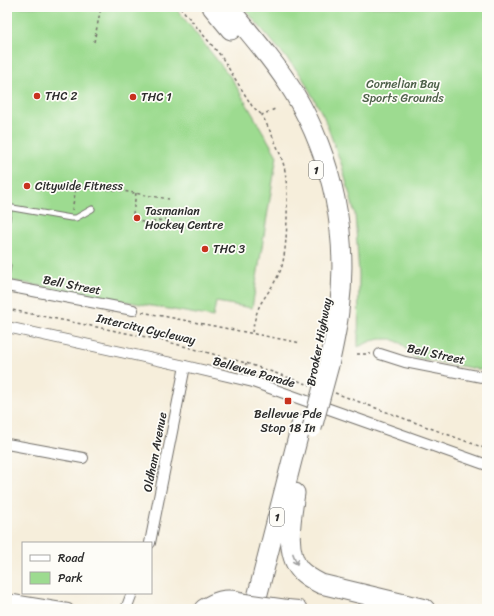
<svg xmlns="http://www.w3.org/2000/svg" width="494" height="616" viewBox="0 0 494 616" font-family="Sriracha,sans-serif">
  <style>
    .green { fill: #9ddb90; stroke: #64835e }
    .lines { fill: none; stroke-linecap: round; stroke-linejoin: round }
    .lane-casing { stroke: #726f69; stroke-width: 7 }
    .street-casing { stroke: #726f69; stroke-width: 12 }
    .primary-casing { stroke: #726f69; stroke-width: 18 }
    .highway-casing { stroke: #726f69; stroke-width: 21 }
    .path { stroke: #726f69; stroke-width: 1.5; stroke-dasharray: 3 3; stroke-linecap: butt }
    .lane { stroke: #fff; stroke-width: 5 }
    .street { stroke: #fff; stroke-width: 10 }
    .primary { stroke: #fff; stroke-width: 16 }
    .highway { stroke: #fff; stroke-width: 19 }
    .primary-bridge-casing { stroke: #726f69; stroke-width: 18; stroke-linecap: butt }
    .highway-bridge-casing { stroke: #726f69; stroke-width: 21; stroke-linecap: butt }
    .primary-bridge { stroke: #fff; stroke-width: 16 }
    .highway-bridge { stroke: #fff; stroke-width: 19 }
    .oneway { stroke: #a0a0a0 }
    .poi-dot { fill: #c8321e; stroke: #fdfcf7; stroke-width: 1.5 }
    .labels { text-anchor: middle; stroke-width: 3.5; stroke-linejoin: round; paint-order: stroke }
    .shield { fill: #fdfcf7; stroke: #6a6a68; stroke-width: 1 }
    .shield-label { font-size: 11px; font-weight: bold; fill: #2b2b2b }
    .park-label { font-size: 12px; fill: #4d6049; stroke: #fdfcf7 }
    .poi-label { font-size: 12px; fill: #2b2b2b; stroke: #fdfcf7; text-anchor: start }
    .street-label { font-size: 12px; fill: #2b2b2b; stroke: #fdfcf7 }
  </style>
  <rect width="100%" height="100%" fill="#fdfcf7"/>
  <filter id="ink" filterUnits="userSpaceOnUse"><feTurbulence type="fractalNoise" baseFrequency=".025" numOctaves="2"/><feDisplacementMap in="SourceGraphic" scale="8" xChannelSelector="R" yChannelSelector="G"/><feConvolveMatrix kernelMatrix="1 2 1 2 8 2 1 2 1" color-interpolation-filters="sRGB"/></filter>
  <filter id="wash" filterUnits="userSpaceOnUse"><feTurbulence type="fractalNoise" baseFrequency=".012" numOctaves="4" result="noise"/><feDisplacementMap in="SourceGraphic" scale="16" xChannelSelector="R" yChannelSelector="G"/><feGaussianBlur stdDeviation="0.9" result="paint"/><feColorMatrix in="noise" values="0 0 0 0 0 0 0 0 0 0 0 0 0 0 0 0 0 1.4 0 .05"/><feComposite in="paint" operator="in"/></filter>
  <g filter="url(#wash)">
    <rect width="100%" height="100%" fill="#f6eedb"/>
    <path class="green" d="M7,7h168l57,72 45,77 -25,152 -36,-6 -3,15 -206,-37z
      M243,7h244v364l-74,-14 -11,-13 -10,-5h-11l-10,2 -13,6 1,-72 -4,-61 -13,-48 -18,-49 -23,-42z"/>
  </g>
  <g filter="url(#ink)">
    <g class="lines">
      <g class="lane-casing">
        <path id="lane" d="M7,207l64,11h5l16,-9
          M7,220l2,-13
          M7,265l1,1 -1,6"/>
      </g>
      <g class="street-casing">
        <path id="street" d="M7,286l126,24
          M7,327l178,39 68,16 234,83
          M380,354l25,8 82,16
          M7,444l76,14
          M150,543l35,-177
          M7,599l61,10
          M126,609l6,-16"/>
      </g>
      <g class="primary-casing">
        <path id="primary" d="M287,608l12,1"/>
      </g>
      <g class="highway-casing">
        <path id="highway" d="M212,7l19,23
          M228,7c23,28 47,55 66,86 39,65 55,143 45,218 -2,18 -6,36 -10,54
          M295,493c-3,22 -11,58 5,77 6,6 13,10 21,14l104,25
          M204,609c12,-8 21,-11 34,-8
          M254,609l47,-184"/>
      </g>
      <path class="path" d="M180,7l41,49 31,50 10,9
        M94,42l7,-35
        M136,193l-4,27 17,3 17,-4
        M72,210l4,-22 40,2 53,9
        M7,309l154,31 85,23 64,22
        M142,312l159,31
        M252,332c2,-9 4,-20 9,-29 7,-11 15,-21 20,-34 7,-19 8,-83 3,-103 -5,-18 -14,-35 -22,-51l15,-7
        M357,354h14
        M244,371l2,-8
        M335,393l152,56"/>
      <use href="#lane" class="lane"/>
      <use href="#street" class="street"/>
      <use href="#primary" class="primary"/>
      <use href="#highway" class="highway"/>
      <g class="primary-bridge-casing">
        <path id="primary-bridge" d="M238,601l49,7"/>
      </g>
      <g class="highway-bridge-casing">
        <path id="highway-bridge" d="M312,428l17,-63"/>
      </g>
      <use href="#primary-bridge" class="primary-bridge"/>
      <use href="#highway-bridge" class="highway-bridge"/>
    </g>
    <defs><path id="oneway-shaft" d="M-6 0H5M1.5-3L5.5 0L1.5 3" fill="none" stroke-width="1.6" stroke-linecap="round" stroke-linejoin="round"/></defs>
    <use class="oneway" href="#oneway-shaft" transform="translate(295 559) rotate(69)"/>
  </g>
  <g class="poi-dot">
    <circle cx="37" cy="96" r="4"/>
    <circle cx="133" cy="97" r="4"/>
    <circle cx="27" cy="186" r="4"/>
    <circle cx="137" cy="218" r="4"/>
    <circle cx="205" cy="249" r="4"/>
    <rect x="284" y="397" width="8" height="8" rx="2"/>
  </g>
  <g class="labels">
    <g class="shield">
      <rect x="309" y="161" width="14" height="18" rx="3"/>
      <rect x="270" y="508" width="14" height="18" rx="3"/>
    </g>
    <g class="shield-label">
      <text x="316" y="174">1</text>
      <text x="277" y="521">1</text>
    </g>
    <g class="park-label">
      <text x="403" y="88">Cornelian Bay<tspan x="403" dy="14">Sports Grounds</tspan></text>
    </g>
    <g class="poi-label">
      <text x="45" y="100">THC 2</text>
      <text x="141" y="101">THC 1</text>
      <text x="35" y="190">Citywide Fitness</text>
      <text x="145" y="215">Tasmanian<tspan x="145" dy="14">Hockey Centre</tspan></text>
      <text x="213" y="253">THC 3</text>
      <text x="288" y="418" text-anchor="middle">Bellevue Pde<tspan x="288" dy="14">Stop 18 In</tspan></text>
    </g>
    <g class="street-label">
      <text transform="translate(72 285) rotate(11)" y="4">Bell Street</text>
      <text transform="translate(146 329) rotate(13)" y="4">Intercity Cycleway</text>
      <text transform="translate(319 342) rotate(-79)" y="4">Brooker Highway</text>
      <text transform="translate(436 354) rotate(12)" y="4">Bell Street</text>
      <text transform="translate(254 372) rotate(16)" y="4">Bellevue Parade</text>
      <text transform="translate(155 452) rotate(-79)" y="4">Oldham Avenue</text>
    </g>
  </g>
  <rect width="494" height="616" fill="none" stroke="#fdfcf7" stroke-width="24"/>
  <rect x="22" y="542" width="130" height="52" fill="#fdfcf7" stroke="#a9a8a5"/>
  <rect x="30" y="555" width="20" height="6" fill="#ffffff" stroke="#a9a8a5"/>
  <text x="58" y="562" font-size="12" fill="#2b2b2b">Road</text>
  <rect x="30" y="572" width="20" height="12" fill="#9ddb90" stroke="#a9a8a5"/>
  <text x="58" y="582" font-size="12" fill="#2b2b2b">Park</text>
</svg>
